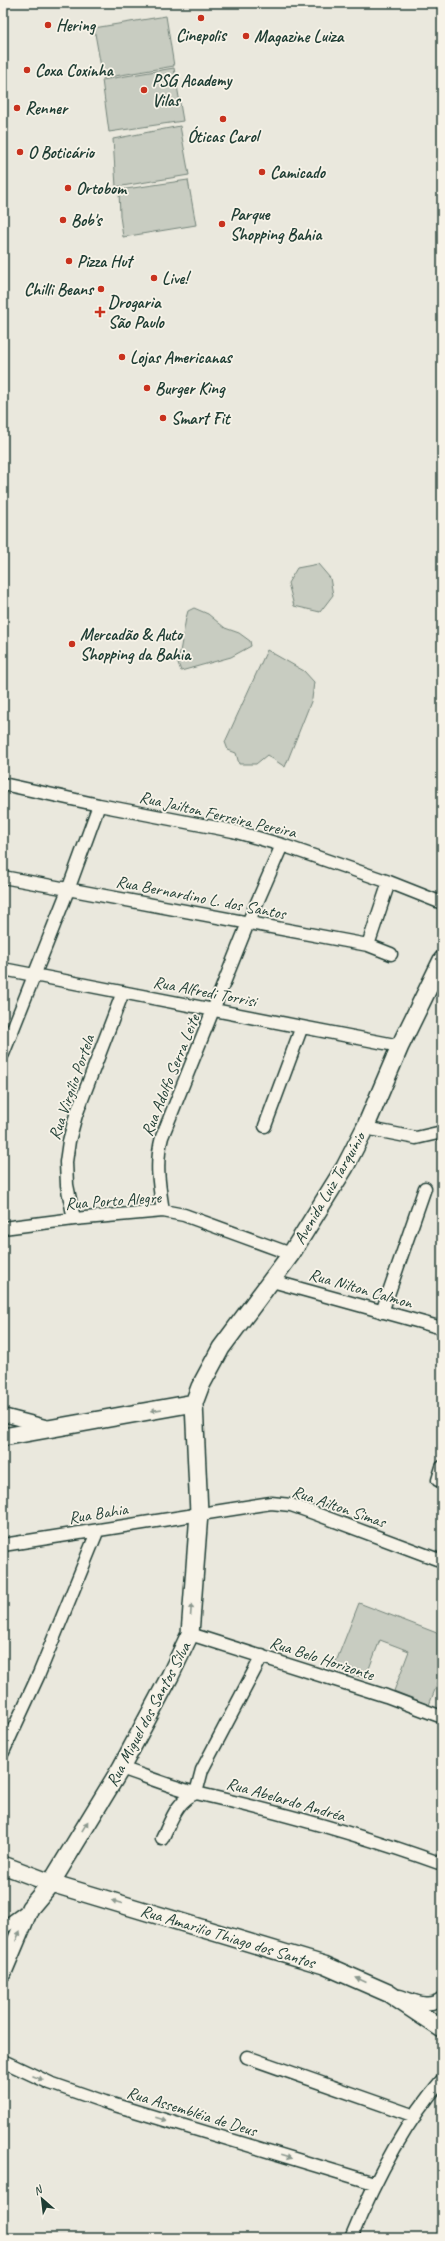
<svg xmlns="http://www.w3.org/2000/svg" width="445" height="2241" viewBox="0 0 445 2241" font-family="Caveat,sans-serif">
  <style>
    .green { fill: #c8ccc1; stroke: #74847a }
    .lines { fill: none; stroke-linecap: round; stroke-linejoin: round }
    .street-casing { stroke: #1f3d34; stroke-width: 15 }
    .secondary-casing { stroke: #1f3d34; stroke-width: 20 }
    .street { stroke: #f7f3e8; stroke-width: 12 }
    .secondary { stroke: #f7f3e8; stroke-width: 17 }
    .oneway { fill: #8b988e }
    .poi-dot { fill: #c8321e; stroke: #f7f3e8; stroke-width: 1.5 }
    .labels { text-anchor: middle; stroke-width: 3.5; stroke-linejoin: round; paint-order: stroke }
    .poi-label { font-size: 17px; font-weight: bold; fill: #1f3d34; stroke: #f7f3e8; text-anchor: start }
    .street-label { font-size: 17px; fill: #1f3d34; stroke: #f7f3e8 }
  </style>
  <rect width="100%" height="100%" fill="#eae8dd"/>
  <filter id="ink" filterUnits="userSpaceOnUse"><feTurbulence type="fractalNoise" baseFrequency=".025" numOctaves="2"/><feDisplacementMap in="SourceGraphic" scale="8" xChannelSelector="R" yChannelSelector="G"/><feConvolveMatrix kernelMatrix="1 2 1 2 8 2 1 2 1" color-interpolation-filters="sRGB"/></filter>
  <g filter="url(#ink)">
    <path class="green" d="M166,16l8,50 -71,12 -9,-50z
      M174,68l9,53 -74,11 -7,-52z
      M180,126l9,49 -73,12 -3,-48z
      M188,180l8,45 -73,12 -3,-21 -1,-26z
      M318,564l12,14 3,17 -13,17 -26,-6 -6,-23 9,-15z
      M194,608l14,6 17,14 14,5 11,8 1,5 -20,11 -50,14 -3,-8 8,-45 2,-7z
      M267,650l37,21 10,11 -2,17 -27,68 -18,-12 -11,9h-17l-3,-11 -8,-3 -3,-8z
      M359,1603l83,32v37l-13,33 -35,-14 15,-40 -29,-11 -15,39 -31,-12z"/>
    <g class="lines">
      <g class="street-casing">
        <path id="street" d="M3,784l96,21 134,26 49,14 107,37 53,21
          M3,877l365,68 23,9
          M368,945l21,-63
          M3,969l397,77
          M3,1054l65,-164 31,-85
          M265,1126l36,-97
          M365,1128l51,10 26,-6
          M163,1211c-4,-26 -8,-48 -1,-74l86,-214 34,-78
          M74,1219l-7,-34 -1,-23 3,-21 7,-26 47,-123
          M3,1228l71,-9 89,-8 21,4 107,39
          M272,1281l170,47
          M382,1312l43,-124
          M3,1415l46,12
          M438,1480l4,-13
          M3,1545l268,-42 20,2 20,7 131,49
          M190,1634l196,62 56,21
          M3,1752l36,-78 58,-142
          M121,1768c24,8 50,19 75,25 83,19 166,42 246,71
          M162,1839c9,-18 15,-39 34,-46l6,-23 60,-114
          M3,1928l26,-19
          M400,1996c15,5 29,13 42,2
          M247,2057l168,59
          M3,2061l47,22 55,19 269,81
          M351,2238c23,-56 51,-112 91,-158"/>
      </g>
      <g class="secondary-casing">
        <path id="secondary" d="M3,1437l191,-34
          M3,1865l48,18 273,82 64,28 54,36
          M3,1972l27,-64 21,-25 70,-115 49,-92 20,-42 9,-121 -5,-110 6,-16 21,-39 70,-94 54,-87 20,-39 35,-82 42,-86"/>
      </g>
      <use href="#street" class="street"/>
      <use href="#secondary" class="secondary"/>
    </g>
    <defs><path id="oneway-solid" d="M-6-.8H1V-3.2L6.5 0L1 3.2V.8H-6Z"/></defs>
    <g class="oneway">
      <use href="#oneway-solid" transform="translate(156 1410) rotate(171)"/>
      <use href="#oneway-solid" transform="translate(191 1610) rotate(-86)"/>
      <use href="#oneway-solid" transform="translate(85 1826) rotate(-59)"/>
      <use href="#oneway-solid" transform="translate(117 1902) rotate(-164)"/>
      <use href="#oneway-solid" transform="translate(18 1936) rotate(-67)"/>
      <use href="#oneway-solid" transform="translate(361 1980) rotate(-156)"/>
      <use href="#oneway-solid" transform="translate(38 2078) rotate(22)"/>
      <use href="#oneway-solid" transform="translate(161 2119) rotate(17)"/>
      <use href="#oneway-solid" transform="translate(286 2157) rotate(16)"/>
    </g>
  </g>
  <g class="poi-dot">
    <circle cx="201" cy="18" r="4"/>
    <circle cx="48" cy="25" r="4"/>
    <circle cx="246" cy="36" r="4"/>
    <circle cx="27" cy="70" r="4"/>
    <circle cx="144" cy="90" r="4"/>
    <circle cx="17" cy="108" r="4"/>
    <circle cx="223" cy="119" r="4"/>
    <circle cx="20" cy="152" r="4"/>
    <circle cx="262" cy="172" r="4"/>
    <circle cx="68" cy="188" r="4"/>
    <circle cx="63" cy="220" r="4"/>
    <circle cx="222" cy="224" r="4"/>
    <circle cx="69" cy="261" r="4"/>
    <circle cx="154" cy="278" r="4"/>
    <circle cx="101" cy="289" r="4"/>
    <path d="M98 306h4v4h4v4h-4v4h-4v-4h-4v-4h4z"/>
    <circle cx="122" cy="357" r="4"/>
    <circle cx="147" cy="388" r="4"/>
    <circle cx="163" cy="418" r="4"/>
    <circle cx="72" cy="644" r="4"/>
  </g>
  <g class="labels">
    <g class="poi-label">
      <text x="56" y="31">Hering</text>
      <text x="201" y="41" text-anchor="middle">Cinepolis</text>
      <text x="254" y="42">Magazine Luiza</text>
      <text x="35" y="76">Coxa Coxinha</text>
      <text x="152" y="86">PSG Academy<tspan x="152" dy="20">Vilas</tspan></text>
      <text x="25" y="114">Renner</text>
      <text x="223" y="142" text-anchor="middle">Óticas Carol</text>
      <text x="28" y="158">O Boticário</text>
      <text x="270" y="178">Camicado</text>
      <text x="76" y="194">Ortobom</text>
      <text x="230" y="220">Parque<tspan x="230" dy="20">Shopping Bahia</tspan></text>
      <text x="71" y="226">Bob's</text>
      <text x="77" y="267">Pizza Hut</text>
      <text x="162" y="284">Live!</text>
      <text x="93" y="295" text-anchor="end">Chilli Beans</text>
      <text x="108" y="308">Drogaria<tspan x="108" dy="20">São Paulo</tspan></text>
      <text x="130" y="363">Lojas Americanas</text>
      <text x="155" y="394">Burger King</text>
      <text x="171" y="424">Smart Fit</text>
      <text x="80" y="640">Mercadão &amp; Auto<tspan x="80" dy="20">Shopping da Bahia</tspan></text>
    </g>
    <g class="street-label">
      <text transform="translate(218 814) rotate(13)" y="6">Rua Jailton Ferreira Pereira</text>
      <text transform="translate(201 897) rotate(11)" y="6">Rua Bernardino L. dos Santos</text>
      <text transform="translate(205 991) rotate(11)" y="6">Rua Alfredi Torrisi</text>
      <text transform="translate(170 1075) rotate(-68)" y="6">Rua Adolfo Serra Leite</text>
      <text transform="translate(71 1087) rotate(-71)" y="6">Rua Virgílio Portela</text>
      <text transform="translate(329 1188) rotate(-60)" y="6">Avenida Luiz Tarquínio</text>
      <text transform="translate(113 1200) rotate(-4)" y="6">Rua Porto Alegre</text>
      <text transform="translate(361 1288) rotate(16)" y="6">Rua Nilton Calmon</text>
      <text transform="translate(339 1506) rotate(19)" y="6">Rua Ailton Simas</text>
      <text transform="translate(98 1513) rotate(-9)" y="6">Rua Bahia</text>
      <text transform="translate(322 1658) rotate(18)" y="6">Rua Belo Horizonte</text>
      <text transform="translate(148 1714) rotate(-62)" y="6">Rua Miguel dos Santos Silva</text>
      <text transform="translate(286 1799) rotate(16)" y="6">Rua Abelardo Andréa</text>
      <text transform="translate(228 1936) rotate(17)" y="6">Rua Amarilio Thiago dos Santos</text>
      <text transform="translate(192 2111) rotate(17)" y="6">Rua Assembléia de Deus</text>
    </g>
  </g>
  <rect width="445" height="2241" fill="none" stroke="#f7f3e8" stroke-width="16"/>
  <rect x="8" y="8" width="429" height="2225" fill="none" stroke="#1f3d34" stroke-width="1.5" filter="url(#ink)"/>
  <g transform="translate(42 2199) rotate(332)" stroke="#f7f3e8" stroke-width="3" paint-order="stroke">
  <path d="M0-3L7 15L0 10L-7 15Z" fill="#1f3d34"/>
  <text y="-6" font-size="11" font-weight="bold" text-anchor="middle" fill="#1f3d34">N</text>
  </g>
</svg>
